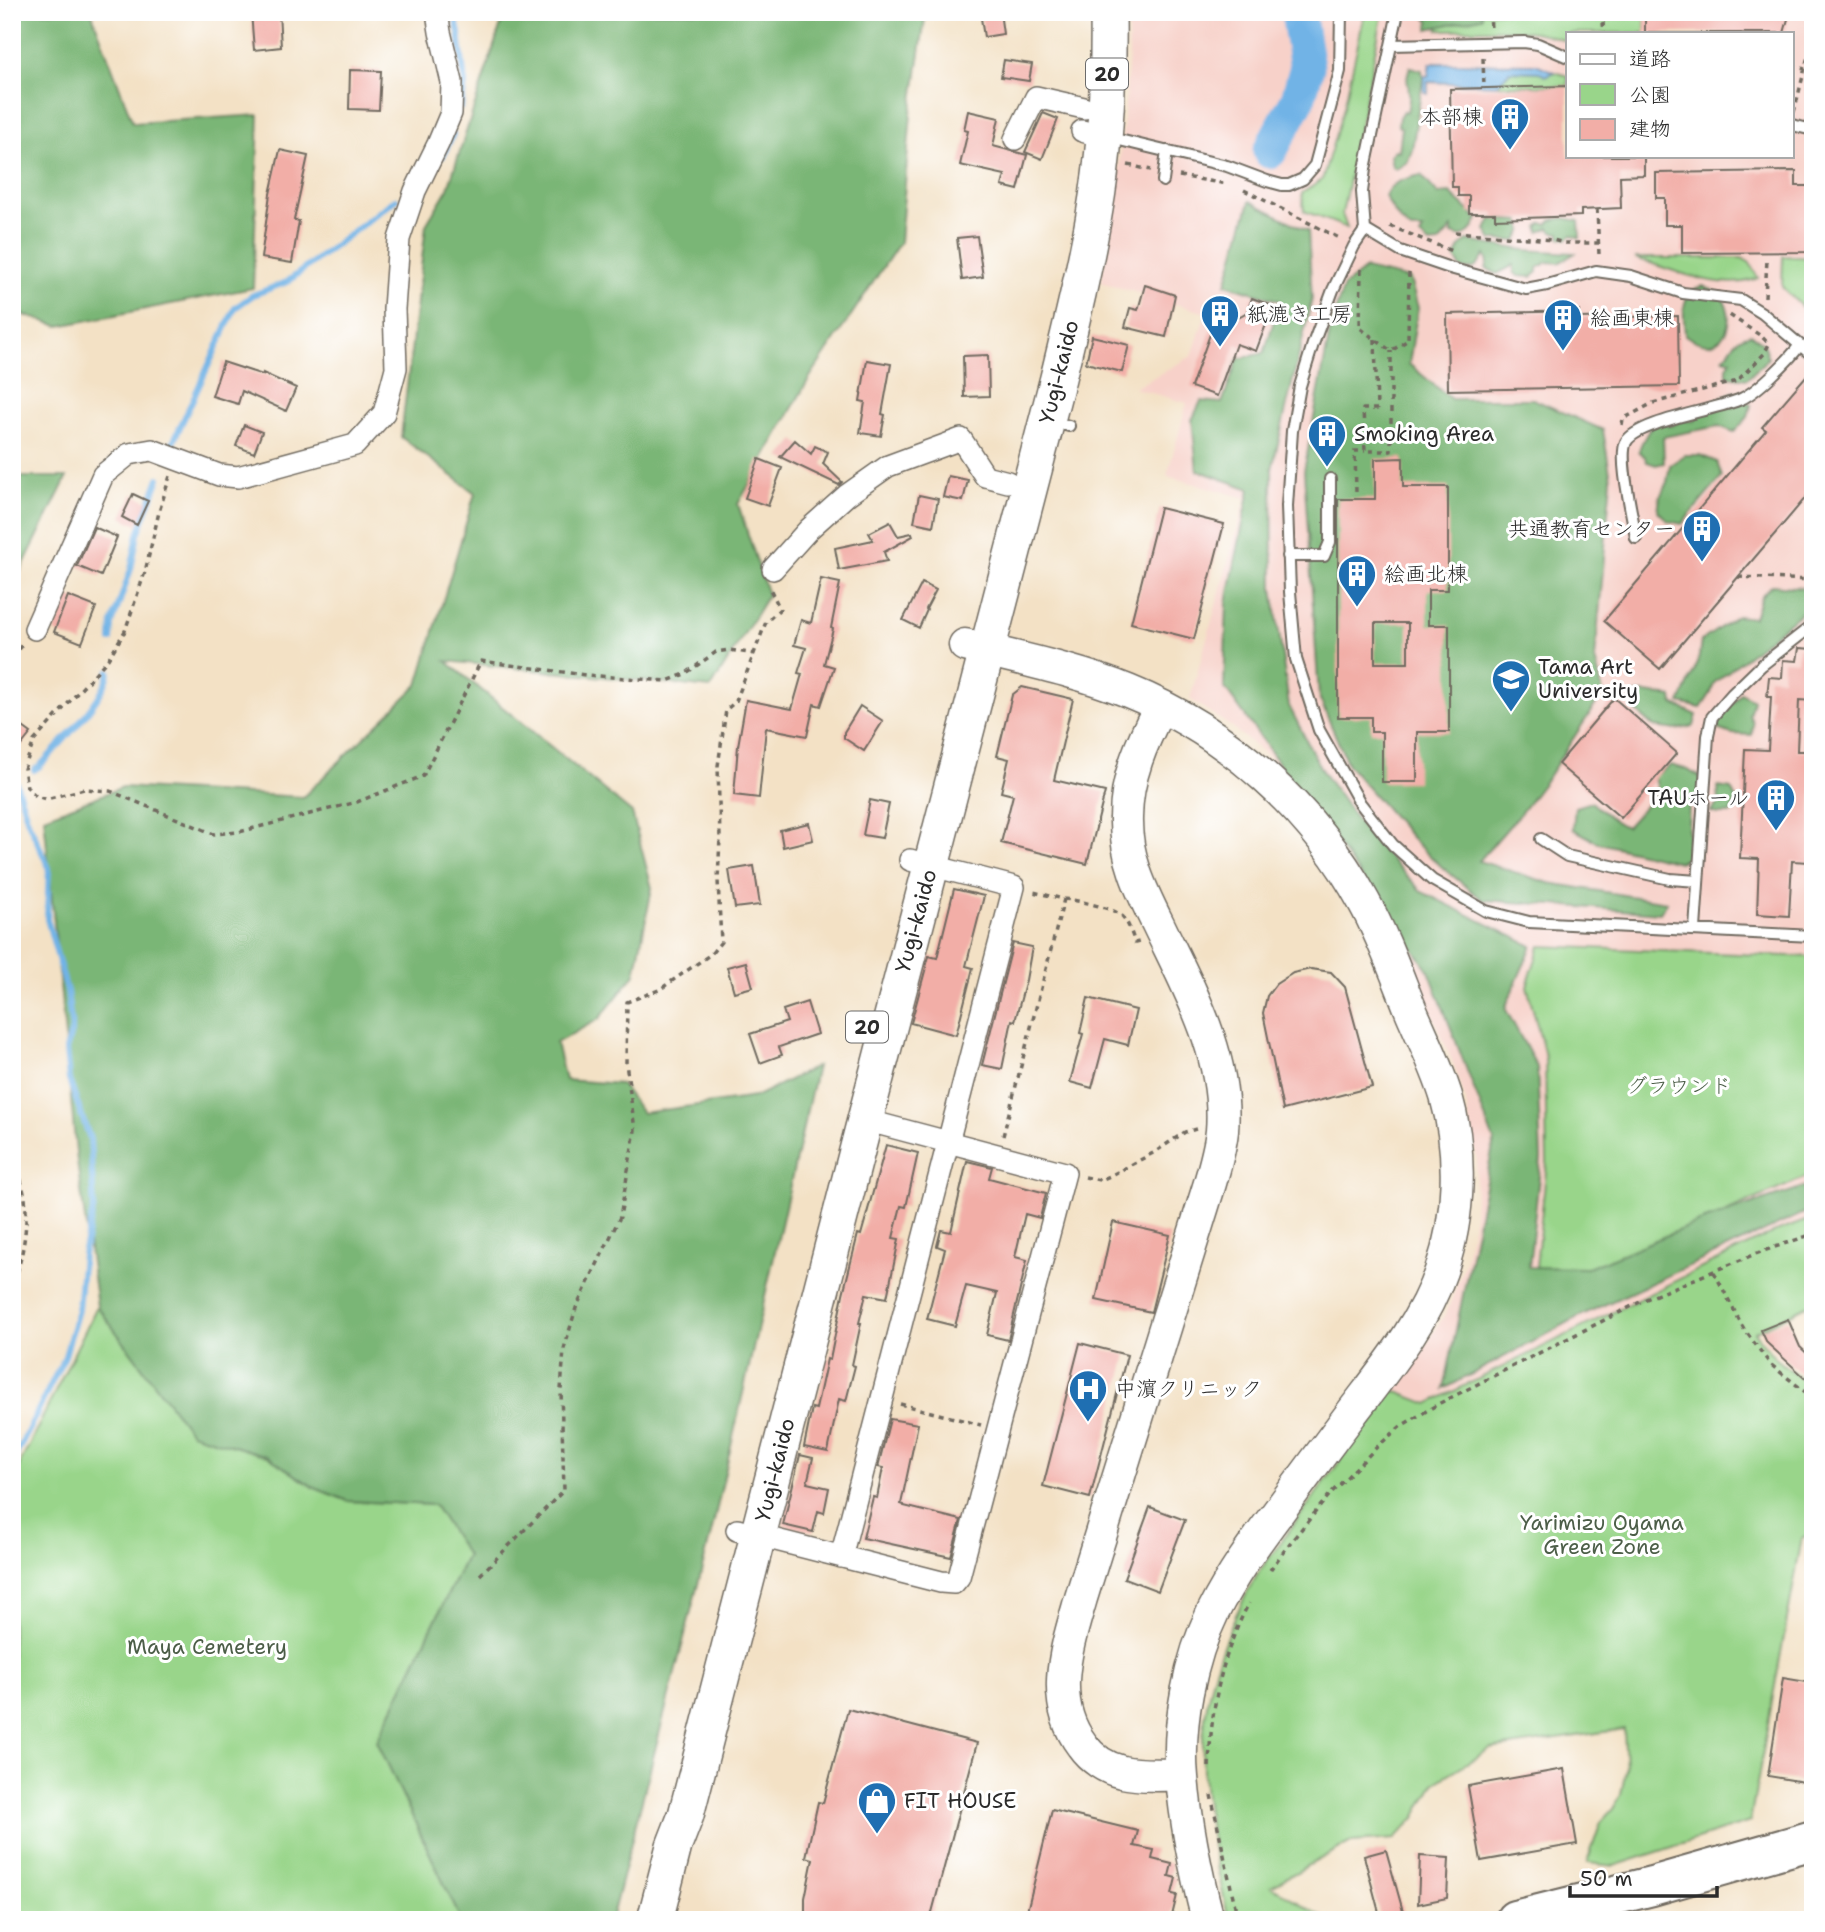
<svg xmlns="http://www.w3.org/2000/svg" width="1825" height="1932" viewBox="0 0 1825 1932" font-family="'Shantell Sans','Klee One',sans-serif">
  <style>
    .built { fill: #f7d1c9; fill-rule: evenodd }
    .green { fill: #99d58a; stroke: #62805a; stroke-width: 2 }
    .forest { fill: #7ab676; stroke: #527050; stroke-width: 2 }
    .water { fill: #71b3e6; stroke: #4e6f88; stroke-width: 2 }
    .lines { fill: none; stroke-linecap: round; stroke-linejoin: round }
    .stream { stroke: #71b3e6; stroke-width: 6 }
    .river { stroke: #71b3e6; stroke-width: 35 }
    .building { fill: #f2aea7; fill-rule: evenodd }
    .lane-casing { stroke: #716b61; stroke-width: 14 }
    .street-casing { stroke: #716b61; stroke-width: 24 }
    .secondary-casing { stroke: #716b61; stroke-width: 35 }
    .primary-casing { stroke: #716b61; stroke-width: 38 }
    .highway-casing { stroke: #716b61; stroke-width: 42 }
    .path { stroke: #716b61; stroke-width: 3.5; stroke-dasharray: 5 5; stroke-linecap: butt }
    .lane { stroke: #fff; stroke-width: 10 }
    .street { stroke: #fff; stroke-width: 21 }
    .secondary { stroke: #fff; stroke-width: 32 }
    .primary { stroke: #fff; stroke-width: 35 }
    .highway { stroke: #fff; stroke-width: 38 }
    .labels { text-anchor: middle; stroke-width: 6; stroke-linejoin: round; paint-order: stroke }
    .shield { fill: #fff; stroke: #6b6b6b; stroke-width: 2 }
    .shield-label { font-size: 19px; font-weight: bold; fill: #2b2b2b }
    .poi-label { font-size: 21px; fill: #2b2b2b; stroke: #fff; text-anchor: start }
    .street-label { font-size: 21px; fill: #2b2b2b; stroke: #fff }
    .park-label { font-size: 21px; fill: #4c5e48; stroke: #fff }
  </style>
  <rect width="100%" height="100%" fill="#fff"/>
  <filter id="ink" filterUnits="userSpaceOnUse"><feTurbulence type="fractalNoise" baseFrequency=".0143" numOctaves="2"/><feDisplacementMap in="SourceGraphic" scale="14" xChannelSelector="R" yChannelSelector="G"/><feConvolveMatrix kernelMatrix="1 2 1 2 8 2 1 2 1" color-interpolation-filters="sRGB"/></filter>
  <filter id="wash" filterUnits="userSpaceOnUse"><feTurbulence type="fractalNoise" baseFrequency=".00686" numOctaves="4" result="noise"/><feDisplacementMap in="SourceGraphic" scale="28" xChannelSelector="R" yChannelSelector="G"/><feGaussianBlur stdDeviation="1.57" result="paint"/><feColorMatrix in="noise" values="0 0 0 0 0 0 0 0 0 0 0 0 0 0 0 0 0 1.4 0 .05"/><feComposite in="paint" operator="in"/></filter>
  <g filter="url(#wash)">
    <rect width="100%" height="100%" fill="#f3e1c5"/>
    <path class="built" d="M1127,12h686v1206l-45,17 -340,169 -36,-14 32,-41 24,-40 17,-46 9,-46 3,-57 -12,-61 -11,-33 -66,-158 -88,-123 -26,-24 -44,-35 -40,-27 56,-201 -79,-22 20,-73 -53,-15 58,-32 14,-43 -105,-31 18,-114 6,-61 4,-54zM1568,33h224v123h-224z"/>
    <path class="green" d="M1365,12h18l-41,202 5,14 -43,-17 -2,-18 20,-13 22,-73z
      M1442,12h203v21h-77v9c-40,-18 -87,-12 -130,-12z
      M1510,71l29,1 6,4 10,-4 13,4v10l-71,-1z
      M1783,256l30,2v60l-31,-31z
      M1635,258h107l8,5 8,15c-36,15 -87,-9 -123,-20z
      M1540,946l273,11v217l-247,108 -30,-15 11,-105 -2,-106 -18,-70z
      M1813,1218v85l-59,29 20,25 39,31v145l-11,5 -52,284 -136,44 -27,-3 14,-41 12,-13 8,-14 5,-26 -2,-40 -134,20 -56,34 -19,35 -20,21 -44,3 -80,44 57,34h-99c-9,-40 -19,-81 -24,-122 -10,-85 11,-154 54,-226l133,-182 36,14 340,-169z
      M97,1306l94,127 76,23 48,32 33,13 86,4 33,50 -90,186 84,179h-449v-440z"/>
    <path class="forest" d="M12,12h83l-3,2 41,109 126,-8 -6,173 -194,38 -38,-12 -9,17z
      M505,12h421l-15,102 -11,128 -90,135 -72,127 30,91 -57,93 -265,-27 186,152 20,75 -17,86 -36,45 -43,24 9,37 56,4 21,29 113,-16 62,-31 -105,464 -101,390h-150l-84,-179 90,-186 -33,-50 -86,-4 -33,-13 -48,-32 -76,-23 -94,-127 -20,-144 -33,-345 79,-30 180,10 115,-112 57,-192 -74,-56 25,-212 22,-37z
      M1421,12h61v5l-54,12 1,-8z
      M1410,67l12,3 1,9 -11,71 -5,12 -11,7 -4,-3 -2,-11 5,-5 4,1 3,-23 -4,-2 1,-9 4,-6 4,1c1,-6 3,-14 2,-20 -1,-11 -4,-13 1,-25z
      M1421,175l17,19 12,-1 28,26 -6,11 -11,7 -9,-3v-6l-13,15 -10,1 -9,-8 3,-6h-12c-11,-8 -20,-21 -26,-34 6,-15 21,-17 36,-21z
      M1250,201l58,30 4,68 -40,170 1,119 16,118 33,65 44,62 56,59 110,54 -27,62 32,59 4,91 -12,109 59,1 111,-46 114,-38v27l-9,2 -222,102 -138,74 50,-248 -65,-170 -205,-284 3,-85 23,-113 -53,-19 -5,-50 9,-19 21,2 16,-44 26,-6 16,-52 -54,-17z
      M1565,218l14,3 1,17 -8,-3 -5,4 -7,-2v-4l-7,-1 -4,-4 -9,4 -2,-5 4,-4 6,1 4,-4z
      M1491,219l29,2 3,9 -6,11 -25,-1 -6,-10z
      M1467,241l58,9 50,3 -16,10 -11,-1 -10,6v4l-6,5 -14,-1 -4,-4v-7l-17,9 -11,-6 2,-6 -3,-7c-8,11 -7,15 -23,14l-7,-11 5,-11z
      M1365,269l45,10 8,29 -9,56 42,35h82l70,31 8,49 -16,180 8,34 -53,81 -31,41 -40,46 70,22 118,19 -7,11 -177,-13 -40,-32 -27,-25 -68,-78 -29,-68 -15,-226 28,-151 12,-34z
      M1703,286c4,2 11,4 15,7 23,20 7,71 -33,42 -1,-21 -7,-40 18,-49z
      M1751,334l12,9 5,15 -21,21 -20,-3v-9l4,-7 -8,-2c13,-12 8,-19 28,-24z
      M1734,392l17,13 -3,12 -14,15 -15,-6 -56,11 1,26 -8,2 -9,-3 -2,-5 -6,-6c2,-11 11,-20 15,-31l17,6 11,-6 12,1c12,-14 22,-22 40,-29z
      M1685,455h15l17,7 5,15 -40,47 -14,-3 -10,-10 2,-14 7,-15 3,-17z
      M12,477h55l-55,111z
      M1772,585l41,4v14l-99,80 -3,10 -10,15 -21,-5 18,-40 3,-22 36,-25 17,2 7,-22z
      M1646,693l26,4 1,7 24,11 -3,11 -18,4 -22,-3 -18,-16 -2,-17z
      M1741,693l12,7 -4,15 4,8 -1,12 -20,-1 -15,-5 1,-9z
      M1671,765l14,4 16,8 2,12 -14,15 -2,54 -8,4 -80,-19 -26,-14 2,-22 16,-5c12,9 21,19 35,25l32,-35 -3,-16z
      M1718,787l13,2 5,10 -5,15h-13l-7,-2 8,-10z"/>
    <path class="water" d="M1430,63l106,1 19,8 -10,4 -6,-4 -29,-1 -13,14 -69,-3v11l-4,-1v-16h4z"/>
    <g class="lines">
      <path class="stream" d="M454,12l5,21 6,50 -4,24
        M443,156l10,-22
        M169,451l66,-143 18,-13 34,-13 109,-83
        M111,640l1,-16 19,-55 7,-35 21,-56
        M34,770l6,-4c18,-20 68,-70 69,-95
        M12,1463l53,-107 13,-46 5,-56 11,-47 -4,-68 -21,-59 -3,-30 6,-21 -5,-38 -20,-72 2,-51 -21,-47 -12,-38"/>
      <path class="river" d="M1270,151l28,-52 9,-32 -9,-55"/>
    </g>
    <g id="blocks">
      <path class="building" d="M251,12h28l2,35 -27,3z
        M980,12h20l3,22 -19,3z
        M1645,12h145l-6,21h-139z
        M1004,60l28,4 -3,17 -28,-4z
        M350,70l31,1 -2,39 -30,-1z
        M1568,86v70h76v19l-24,1 1,32 -40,2v6l-86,3v-6h-26v-17h-11v-9h-6l-2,-98z
        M968,111l31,7 -6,28 34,9 -9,35 -16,-4 3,-11 -45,-10 8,-34 -4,-1z
        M1043,113l15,6 -16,40 -17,-7z
        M280,150l28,6 -14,64 5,1 -7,42 -31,-5 9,-64z
        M1796,171v15h14l1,66 -129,1v-28h-17v-27h-9v-25z
        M977,236l6,41 -21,3 -5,-42z
        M1145,285l30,10 -9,42 -41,-10 5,-19 8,2z
        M1252,298l21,8 -17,45 -20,-7 -19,52 -26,-9 26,-72 16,5 14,-8z
        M1579,311v7l99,-2 1,70 -231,4 -1,-76z
        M1092,336l37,9 -7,27 -36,-9z
        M988,355l1,41 -25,1 -1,-41z
        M867,360l24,4 -9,50 3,1 -4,21 -21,-3 5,-31 -5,-1z
        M223,362l40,13v-2l33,15 -10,23 -44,-20 -4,13 -26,-8z
        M1813,368v121l-153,180 -56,-48 162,-191 -4,-3z
        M244,425l18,7 -8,21 -18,-7z
        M795,440l16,14 4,-8 13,6 -5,12 19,18 -3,3 -59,-28z
        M1403,458v29h45v103h-20v35h21v107h-32v50h-35v-50h-11v-15h-33v-218h37v-40zM1375,623h33v40h-33z
        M759,459l23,9 -14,38 -23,-8z
        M948,476l20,4 -5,21 -20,-4z
        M133,494l15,7 -11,24 -15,-8z
        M919,495l19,4 -5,27 -19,-4z
        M1160,508l64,16 -30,115 -63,-16z
        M890,522l8,14 14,-3 1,3 -29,16 3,9 -48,9 -4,-22 38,-8 -4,-7z
        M94,527l23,10 -16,39 -24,-10z
        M821,579l19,4 -9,45 2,1 -9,35 10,3 -13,39 -7,-2 -7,32 -41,-8 -7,70 -25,-3 4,-49 8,-46 46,9 10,-35 -4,-1 8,-25 -12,-3 7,-25 10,3z
        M922,583l14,7 -10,19 1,1 -8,18 -16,-8z
        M68,596l28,11 -14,36 -28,-11z
        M1799,648l14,1v52l-14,-1 -2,51h16l-3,111 -18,-1 -3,55 -32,-2 2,-55 -19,-1 5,-109 23,1 3,-53h-4l2,-20 13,1 1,-18 14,1z
        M1022,687l51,12 -19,81 51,12 -18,72 -86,-21 12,-48 -12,-3 8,-33 -12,-3 15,-61z
        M1614,698l63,55 -56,65 -63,-54z
        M860,706l23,15 -19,30 -20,-13v-6z
        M12,719l19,14 -19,24z
        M870,800l19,4 -7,34 -19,-3z
        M809,823l4,17 -30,7 -3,-17z
        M754,866l6,39 -25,3 -6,-38z
        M954,889l30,7 -18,70 7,2 -17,67 -45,-12 18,-67 8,2z
        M1013,943l19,4 -6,33 -11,41 -3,-1 -10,49 -20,-4z
        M746,962l7,25 -19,5 -7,-25z
        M1311,969l20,3 14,15 27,100 -89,23 -20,-97 4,-17 9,-12 17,-11z
        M1088,998l48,12 -8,35 -23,-6 -13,49 -22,-6 13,-48 -3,-1z
        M807,1002l10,32 -38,13 3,8 -22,8 -10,-29 37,-12 -4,-12z
        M886,1145l32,8 -12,54 -5,-1 -8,32 6,1 -12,59 -21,-4 -7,29h2l-9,42 3,1 -9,35 -7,-2 -11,53 -24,-5 8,-39 4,1 11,-50 3,1 13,-66 15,-60 3,1z
        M967,1161l25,6 -3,11 57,15 -6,25 -15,-4 -10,43 12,3 -19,80 -21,-5 10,-42 -31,-7 -11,40 -28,-7 18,-70 -8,-3 4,-16 10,2z
        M1113,1222l57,13 -19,77 -55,-12z
        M1788,1319l12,28 13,12v26l-46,-42 -6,-13z
        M1080,1343l47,12 -37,143 -47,-12z
        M890,1419l28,5 -17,80 3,1v1l57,14 -10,37 -88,-19 10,-41 4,1 6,-30 -5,-1z
        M800,1455l13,3 -6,25 22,5 -5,25 -6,-2 -5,21 -30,-7z
        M1150,1507l35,13 -27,71 -34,-13z
        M1783,1678l30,5v42l-9,57 -36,-6z
        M848,1709l129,34 -47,177h-120l-5,-8v-14l8,-39 -7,-2 12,-55 5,1z
        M1564,1769l13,75 -96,17 -13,-75z
        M1052,1810l86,21 -4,15 20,4 -2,9 20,5 -3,12 7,2 -4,16 5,1 -6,25h-126l-19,-5z
        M1386,1850l18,65 -23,5 -17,-64z
        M1420,1856l29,2 -2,40 -29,6z"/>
    </g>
  </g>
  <g filter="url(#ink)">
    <use href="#blocks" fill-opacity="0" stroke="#716b61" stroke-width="2"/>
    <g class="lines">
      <g class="lane-casing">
        <path id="lane" d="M1398,12l-33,157 -3,23 3,38 -11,16 -21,44 -20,54 -13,42 -8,45 -5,75 3,86 6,67 23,71 41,73 33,42 39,35 54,31 43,11 284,14
          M1391,45l133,-3 14,2 30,13
          M1792,125l21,5
          M1111,138l116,28 40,15 15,4h7l14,-6 12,-14 25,-94 1,-59
          M1163,181l4,-30
          M1365,230l35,21 50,17 76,21 21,-4 49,-14 35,5 52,17 58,7 21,13 51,43
          M1050,421l19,5
          M1636,538c-3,-20 -18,-80 -10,-96 12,-21 90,-32 115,-43 16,-7 48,-39 59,-54
          M1288,556h36l6,-14v-63
          M1541,839l26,17 103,23 28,2
          M1695,929l13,-193 4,-19 20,-23 30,-29 51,-40"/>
      </g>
      <g class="street-casing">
        <path id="street" d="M1082,131l22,6
          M1015,139l21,-42 48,11
          M773,569l36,-40 38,-34 41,-29 73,-27 24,37 23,6
          M35,629l68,-154 26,-21 23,-4 67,25 19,2 117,-32 29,-32 12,-45 -2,-59 5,-70 16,-48 23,-47 13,-31 1,-31 -12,-50 -3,-20
          M737,1530l204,52 13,1 5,-6 106,-404 -200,-53
          M841,1557l173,-670 -104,-27"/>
      </g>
      <g class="secondary-casing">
        <path id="secondary" d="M965,645c55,14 111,25 163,46 99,40 186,118 236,211 20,36 33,74 48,111 12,28 25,54 34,83 16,55 14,120 -5,175 -18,53 -56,98 -90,143 -24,32 -48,64 -72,97 -24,32 -48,65 -66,101 -23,47 -36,113 -31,165 4,48 14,96 26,143
          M1160,707c-18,35 -34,70 -34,111 -1,39 15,72 32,106 31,65 70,133 64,207 -2,18 -7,35 -12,52l-129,415c-14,49 -33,102 1,147 9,13 24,23 40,27 19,4 40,3 59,2"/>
      </g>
      <g class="primary-casing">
        <path id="primary" d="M655,1920l19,-74 12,-31 179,-695 193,-742c13,-54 27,-108 36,-163 12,-66 15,-135 14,-203"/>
      </g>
      <g class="highway-casing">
        <path id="highway" d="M1515,1920l137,-34 161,-46"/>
      </g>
      <path class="path" d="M1490,12l1,18
        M1602,12l2,21
        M1483,58l1,30
        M1792,66l13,3
        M1794,112l19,-76
        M1128,165l23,5
        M1179,176l48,8
        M1244,190l95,48
        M1810,198h3
        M1597,209l2,46
        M1390,226l64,26
        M1455,232l98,8 11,3h35
        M1361,269l-1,59 31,23 17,-11 1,-70
        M1765,297l2,-38
        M1375,339l2,70h-14l2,42h26v-100
        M1622,425l1,-6 30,-16 84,-22 27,-27 5,-10 -8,-8 -33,-22
        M170,476l-11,36 -14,60 -20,59 -17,28 -74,82 -10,28 3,18 9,9 10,3 38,-10 26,2 104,43 25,-2 118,-30 66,-26 58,-115 104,14 82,6 18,-7 31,-22 13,-2 26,4
        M1356,492l-1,-41h10
        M1738,577l75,3
        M12,657l12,-15
        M1064,899c12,1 51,9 59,18 6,7 9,18 12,26l4,-1
        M1003,1136l61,-237 -31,-7
        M12,1150c4,14 9,29 12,43 6,29 -2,68 -12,95
        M1085,1177l15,3 10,-4 45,-24 30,-20 11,-3
        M1714,1272l30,57 26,35 43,34
        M900,1404l81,21
        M1270,1570l20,-27 41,-50 46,-46 24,-21 39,-23 204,-103 111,-46 58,-20
        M480,1575l84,-85 -3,-100 3,-41 12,-41 44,-91 15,-87 -9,-67 1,-61 32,-12 52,-36 10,-12 -3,-62 2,-42 -2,-72 8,-56 10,-9 30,-79 14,-13 -10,-20
        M1209,1767c2,-60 12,-111 40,-164
        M1211,1795l27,125"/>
      <use href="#lane" class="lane"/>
      <use href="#street" class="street"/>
      <use href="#secondary" class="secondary"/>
      <use href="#primary" class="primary"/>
      <use href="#highway" class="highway"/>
    </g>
  </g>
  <defs>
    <g id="building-pin" transform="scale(2.0125)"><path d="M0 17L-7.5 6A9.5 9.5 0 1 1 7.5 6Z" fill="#1f6fb2" stroke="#fff"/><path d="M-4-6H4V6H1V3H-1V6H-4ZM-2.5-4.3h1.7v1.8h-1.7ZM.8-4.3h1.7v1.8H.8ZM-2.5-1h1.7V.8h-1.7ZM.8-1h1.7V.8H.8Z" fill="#fff"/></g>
    <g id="university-pin" transform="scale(2.0125)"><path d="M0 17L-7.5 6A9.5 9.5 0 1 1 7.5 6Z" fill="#1f6fb2" stroke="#fff"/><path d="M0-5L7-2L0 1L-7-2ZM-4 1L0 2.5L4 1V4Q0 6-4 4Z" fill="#fff"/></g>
    <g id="hospital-pin" transform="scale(2.0125)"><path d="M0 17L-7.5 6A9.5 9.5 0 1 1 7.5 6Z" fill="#1f6fb2" stroke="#fff"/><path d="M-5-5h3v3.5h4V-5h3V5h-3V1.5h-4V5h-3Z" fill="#fff"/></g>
    <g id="shop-pin" transform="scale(2.0125)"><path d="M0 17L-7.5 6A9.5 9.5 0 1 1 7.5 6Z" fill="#1f6fb2" stroke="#fff"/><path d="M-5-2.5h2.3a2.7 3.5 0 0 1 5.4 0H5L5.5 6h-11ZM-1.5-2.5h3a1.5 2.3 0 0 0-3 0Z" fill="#fff"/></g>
  </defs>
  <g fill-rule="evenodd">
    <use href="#building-pin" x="1510" y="117"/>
    <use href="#building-pin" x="1220" y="314"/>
    <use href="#building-pin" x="1563" y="318"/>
    <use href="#building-pin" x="1327" y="434"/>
    <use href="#building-pin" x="1702" y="529"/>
    <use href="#building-pin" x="1357" y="574"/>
    <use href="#university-pin" x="1511" y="679"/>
    <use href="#building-pin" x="1776" y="798"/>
    <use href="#hospital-pin" x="1088" y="1389"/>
    <use href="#shop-pin" x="877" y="1801"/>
  </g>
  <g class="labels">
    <g class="shield">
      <rect x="1086" y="58.5" width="42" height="31" rx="5"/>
      <rect x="846" y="1011.5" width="42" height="31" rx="5"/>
    </g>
    <g class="shield-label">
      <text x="1107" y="81">20</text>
      <text x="867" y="1034">20</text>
    </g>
    <g class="poi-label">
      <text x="1483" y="124" text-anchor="end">本部棟</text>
      <text x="1247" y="321">紙漉き工房</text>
      <text x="1590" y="325">絵画東棟</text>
      <text x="1354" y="441">Smoking Area</text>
      <text x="1675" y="536" text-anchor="end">共通教育センター</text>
      <text x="1384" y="581">絵画北棟</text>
      <text x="1538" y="674">Tama Art<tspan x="1538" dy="24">University</tspan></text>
      <text x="1749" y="805" text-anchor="end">TAUホール</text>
      <text x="1115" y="1396">中濵クリニック</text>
      <text x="904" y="1808">FIT HOUSE</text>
    </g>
    <g class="street-label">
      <text transform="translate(1059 372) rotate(-76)" y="7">Yugi-kaido</text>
      <text transform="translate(916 921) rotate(-75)" y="7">Yugi-kaido</text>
      <text transform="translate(775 1470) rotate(-76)" y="7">Yugi-kaido</text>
    </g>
    <g class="park-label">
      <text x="1679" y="1093">グラウンド</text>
      <text x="1602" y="1530">Yarimizu Oyama<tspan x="1602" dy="24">Green Zone</tspan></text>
      <text x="207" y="1654">Maya Cemetery</text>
    </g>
  </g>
  <rect width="1825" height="1932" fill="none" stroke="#fff" stroke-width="42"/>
  <rect x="1566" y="32" width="228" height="126" fill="#ffffff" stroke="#aaaaaa" stroke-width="2"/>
  <rect x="1580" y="54" width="35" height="10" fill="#ffffff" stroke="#aaaaaa" stroke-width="2"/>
  <text x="1629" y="66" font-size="21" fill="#2b2b2b">道路</text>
  <rect x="1580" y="84" width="35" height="21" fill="#99d58a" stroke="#aaaaaa" stroke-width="2"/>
  <text x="1629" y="102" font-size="21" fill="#2b2b2b">公園</text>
  <rect x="1580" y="119" width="35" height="21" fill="#f2aea7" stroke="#aaaaaa" stroke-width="2"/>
  <text x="1629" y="136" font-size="21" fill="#2b2b2b">建物</text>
  <path d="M1570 1886v10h147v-10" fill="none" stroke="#2b2b2b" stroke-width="3.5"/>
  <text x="1580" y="1886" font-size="21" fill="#2b2b2b" stroke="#ffffff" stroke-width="5" paint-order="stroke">50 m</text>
</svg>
